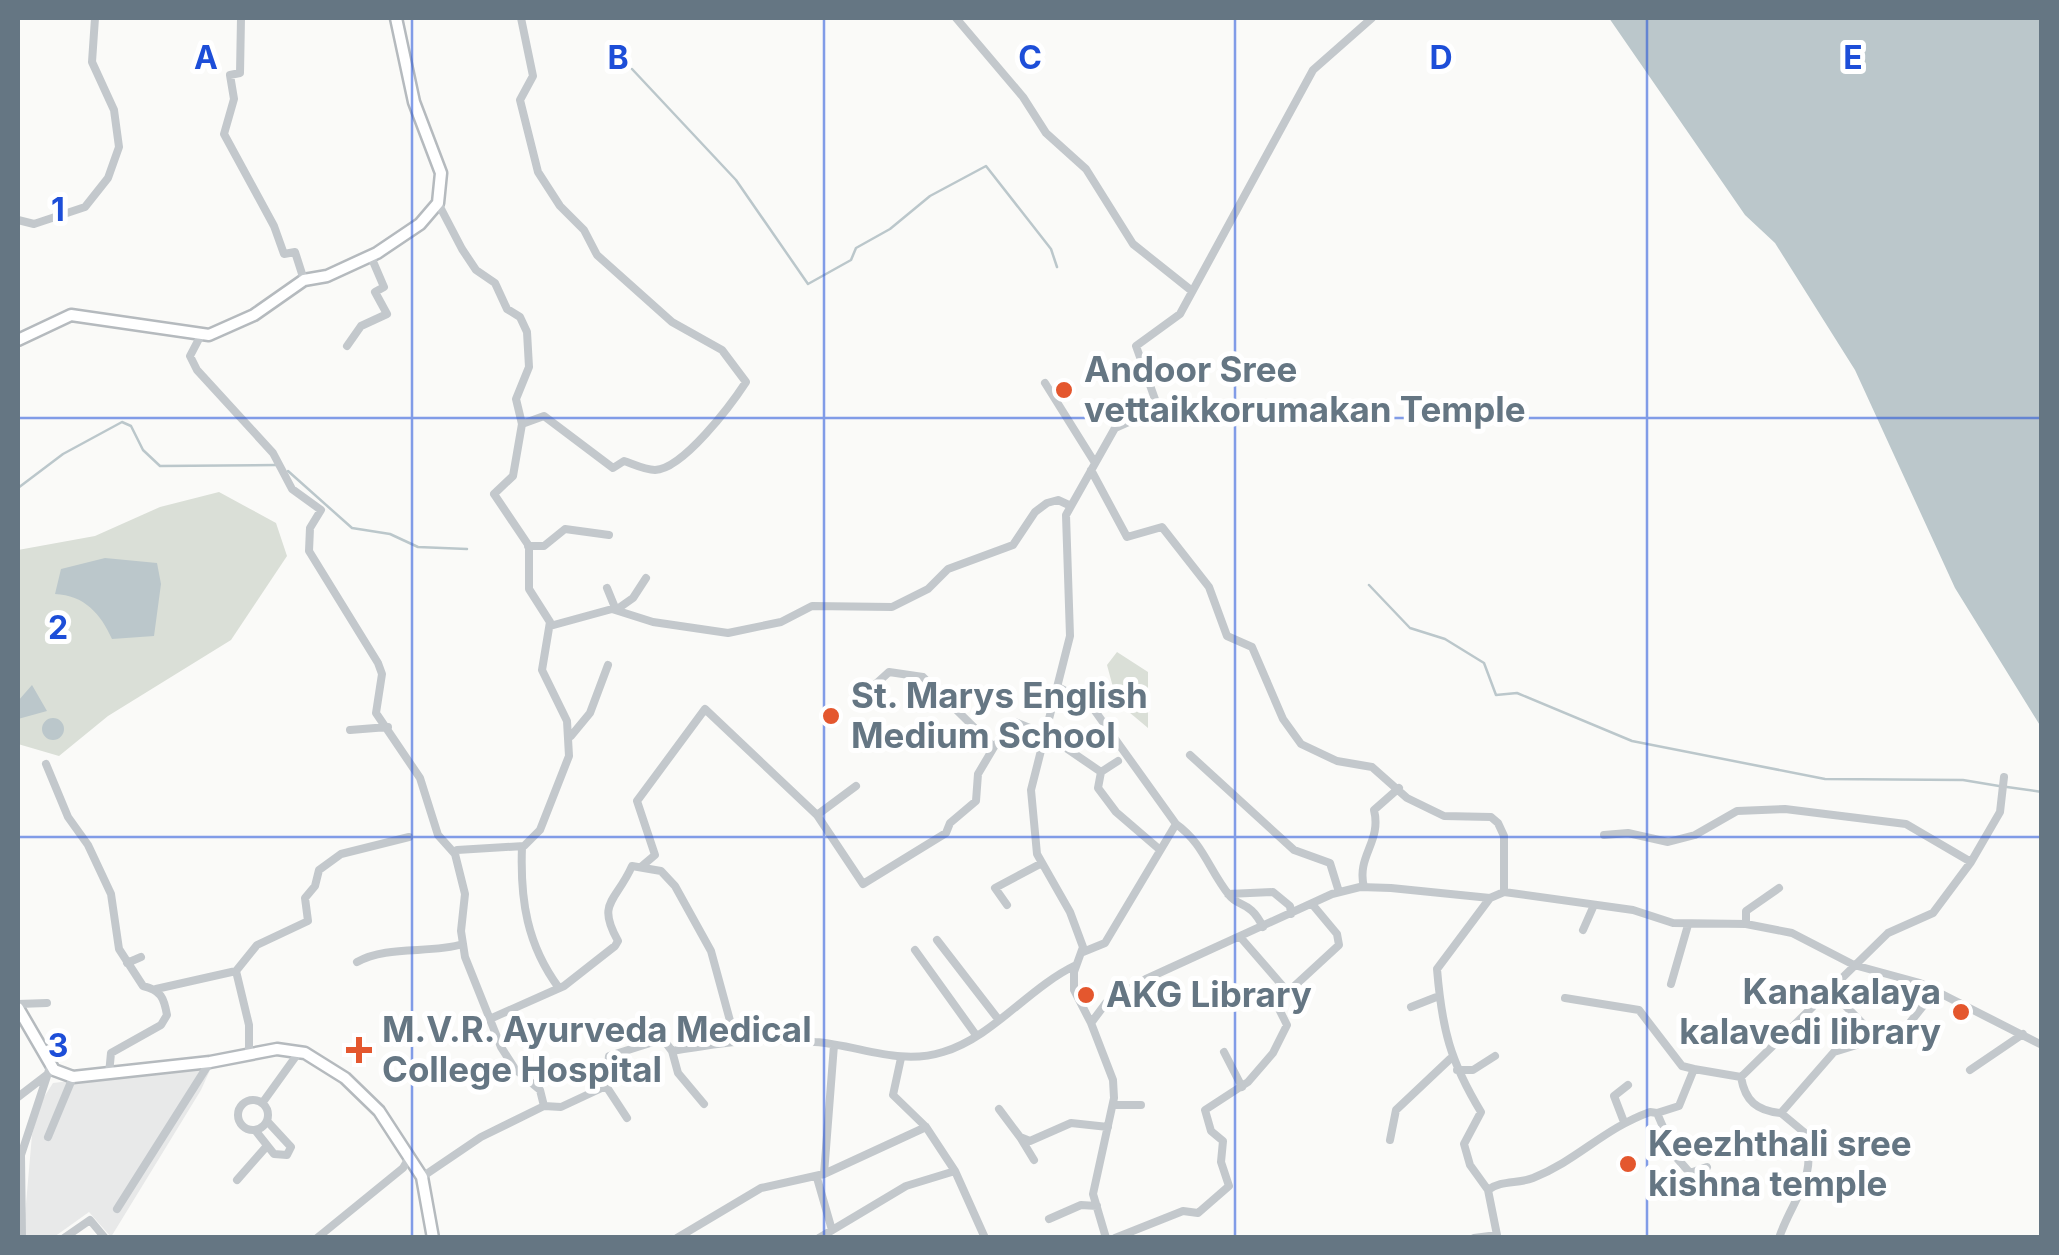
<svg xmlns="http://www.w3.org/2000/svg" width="2059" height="1255" viewBox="0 0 2059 1255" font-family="Inter,sans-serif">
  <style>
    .built { fill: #e8e9e9 }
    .green { fill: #dadfd7 }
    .water { fill: #bbc7cb }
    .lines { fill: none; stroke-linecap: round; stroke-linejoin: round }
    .stream { stroke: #bbc7cb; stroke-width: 2.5 }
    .major-casing { stroke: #b5babe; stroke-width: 15 }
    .minor { stroke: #c3c8cc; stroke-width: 8 }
    .major { stroke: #fff; stroke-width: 10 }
    .grid { fill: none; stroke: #1d4ed8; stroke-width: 2.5; stroke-opacity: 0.55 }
    .poi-dot { fill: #e4572e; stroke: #fff; stroke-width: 4 }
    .labels { text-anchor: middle; stroke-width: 10; stroke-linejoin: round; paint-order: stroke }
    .poi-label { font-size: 35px; font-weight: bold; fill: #657683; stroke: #fff; text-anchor: start }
    .grid-label { font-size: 32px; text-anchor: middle; font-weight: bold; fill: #1d4ed8; stroke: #fff; stroke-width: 10; stroke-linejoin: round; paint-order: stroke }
  </style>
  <rect width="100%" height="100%" fill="#fafaf8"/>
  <path class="built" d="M198,1066l12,4 -9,20 -90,147 -22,-25 -35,25 -31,1 9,-103 9,-33 12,-19z"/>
  <path class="green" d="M219,492l57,31 11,33 -56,84 -123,76 -49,40 -41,-12v-194l77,-14 65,-29z
    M1117,652l31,20v56l-31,-26 -10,-37z"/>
  <path class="water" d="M1609,18h432v709l-86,-139 -100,-218 -80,-127 -30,-28z
    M105,558l52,5 4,21 -7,52 -42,3c-11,-25 -28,-44 -57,-45l6,-25z
    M32,685l15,26 -29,8v-18z
    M42 729a11 11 0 1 1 22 0a11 11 0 1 1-22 0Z"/>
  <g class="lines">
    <path class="stream" d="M632,69l104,111 72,104 43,-24 5,-12 34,-19 40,-33 56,-30 65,83 6,18
      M288,471l64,57 38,6 28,13 49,2
      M18,488l45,-34 59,-32 9,4 12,24 17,16 116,-1
      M1369,585l41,43 35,11 39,24 12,32 21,-2 115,48 193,38 138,1 36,6
      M2007,787l35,5"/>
    <g class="major-casing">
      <path id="major" d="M18,340l53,-25 138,20 45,-20 50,-35 23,-4 50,-23 43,-29 18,-21 3,-30 -27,-71 -18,-84
        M18,1008l36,62 19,7 137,-15 67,-13 28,4 40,25 34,33 43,66 11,61"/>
    </g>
    <path class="minor" d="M241,18l-1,55 -10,2 4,24 -10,35 50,92 10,28 11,-2 9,28
      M956,18l67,79 23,36 40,36 47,75 59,47
      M438,203l24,46 14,21 19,13 12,26 13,8 7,15 2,35 -13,32 6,25 22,-8 69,52 11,-7c9,3 21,9 31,9 28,-1 76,-65 91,-88l-24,-32 -50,-28 -75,-67 -13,-25 -24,-24 -22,-34 -18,-72 13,-24 -12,-58
      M18,220l16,4 51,-17 23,-29 11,-31 -5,-37 -22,-48 3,-44
      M201,335l-11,21 7,14 76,83 19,36 29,21 -11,18 -1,23 69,112 4,11 -6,39 44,65 18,57 17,19
      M347,346l14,-20 26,-12 -12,-22 9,-5 -12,-28 5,-6
      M1045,383l50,80
      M1091,470l36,67 35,-10 47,60 18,49 25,11 31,72 18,25 36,17 35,6 35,31 37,18 47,1 7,6 6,13v56
      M528,546h16l21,-17 44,6
      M607,588l9,22 17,-12 13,-20
      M550,626l62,-17 41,13 75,11 53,-11 31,-16 80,1 36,-18 20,-20 65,-24 22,-33 12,-9 11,-3 13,6
      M1060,688l30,16 86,120 -71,119 -22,9
      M350,730l38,-3
      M571,736l19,-23 18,-48
      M994,747l21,-25 32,13 54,37 -3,16 18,24 43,37
      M1190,755l104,95 36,13 9,29
      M46,764l22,53 20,28 23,49 8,55 24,37c18,4 21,12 24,29l-6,10 -50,28 -2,21
      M1101,772l17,-11
      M817,815l46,69 83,-51 4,-10 26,-22 2,-27 16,-27 -71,-70 -34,-5 -22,20
      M1176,824c27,19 33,46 53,71 10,13 21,5 34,32
      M1604,835l24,-2 40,9 27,-7 42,-24 48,-2 121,15 65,38
      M522,847c-2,53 5,98 37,141
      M642,866l13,-11 -18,-54 68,-92 112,106 39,-29
      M1364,887c-8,-31 18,-45 10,-77l25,-22
      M1228,894l45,-2 17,14 1,8
      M1007,905l-12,-17 47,-25
      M1746,924v-13l33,-23
      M1583,930l11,-25
      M1241,938l46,53
      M937,940l61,79
      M915,950l61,85
      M357,962c30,-17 73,-8 106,-18
      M127,963l14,-6
      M236,971l21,-26 51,-24 -3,-23 10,-12 4,-16 22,-16 68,-17
      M1671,984l17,-59
      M156,989l80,-18 13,54v28
      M1831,991l40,41
      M1935,991l-31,39 -19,8 -14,-6 -11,12 -26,8 -53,61c-24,-2 -36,-12 -40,-36l147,-144 45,-20 38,-51 29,-50 4,-35
      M1565,998l74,12 43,56 12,3
      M18,1004l29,-1
      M1411,1007l28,-11
      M492,1018l72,-32 51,-40 3,-5c-22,-39 -2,-39 14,-75l29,5 14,15 36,65 24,88
      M1091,1023l-17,-33v-18l9,-25 -13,-35 -33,-58 -6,-64 39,-154 -4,-121 49,-87 34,-15 7,-11 -20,-56 44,-32 133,-244 59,-52
      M672,1051l6,22 26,31
      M1224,1052l18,35
      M1457,1070h16l22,-14
      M1970,1070l53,-36
      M606,1086l21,32
      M18,1097l30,-23
      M238 1115a15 15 0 1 1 30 0a15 15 0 1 1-30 0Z
      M263,1102l36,-50
      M1113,1105h28
      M544,1106l17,1 45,-21 3,-30 54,-17 9,12c54,-9 88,-14 143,-9 44,3 84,24 128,10 50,-15 85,-64 133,-87
      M999,1109l21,28 10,4 41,-18 37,4
      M1657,1113l22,-7 15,-37 47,8
      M1624,1122l-10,-26 14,-11
      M255,1130l19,24 13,1 4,-8 -24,-26
      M48,1137l25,-60
      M1020,1137l14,23
      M1390,1140l6,-30 54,-51
      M955,1171l30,67
      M824,1174l102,-47
      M422,1177l59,-40 63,-31 -4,-16 -25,-21 -14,-22 -36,-90 -4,-26 4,-37 -10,-40 2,-4 67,-4 16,-16 29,-74 -2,-35 -25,-51 8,-48 -21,-33v-43l-35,-52 19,-18 9,-52
      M817,1178l15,52
      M237,1180l29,-33
      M1488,1190l-18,-25 -6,-21 17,-32c-31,-51 -39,-83 -44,-143l53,-71
      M117,1209l93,-147
      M1049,1219l32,-14 16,1
      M22,1238l-1,-83 30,-91
      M64,1238l26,-18 15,18
      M317,1238l86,-70 6,-10
      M677,1238l84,-50 63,-14 10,-129
      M819,1238l87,-52 49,-15 -29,-44 -33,-32 8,-37
      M1106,1238l-13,-44 21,-96 -1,-18 -22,-57 15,-20 40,-24 186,-85 28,-7 31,1 99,10 14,-6 129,18 40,13 73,1 46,9 62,32 66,18 122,62
      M1115,1238l68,-27 15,2 31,-27 -8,-24 2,-21 -12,-10 -6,-21 43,-28 25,-29 14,-28 -11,-22 63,-58 -2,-11 -25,-30
      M1474,1238l23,-3 -9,-45c13,-10 30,-6 45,-12 45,-18 70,-49 117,-66l7,1 19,44 14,16 17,-6
      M1779,1238c14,-41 39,-59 26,-105l-24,-20"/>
    <use href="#major" class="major"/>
  </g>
  <path class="grid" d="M412,18v1220M824,18v1220M1235,18v1220M1647,18v1220M18,418h2024M18,837h2024"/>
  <g class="poi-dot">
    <circle cx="1064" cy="390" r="10"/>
    <circle cx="831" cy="716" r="10"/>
    <circle cx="1086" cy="995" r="10"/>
    <circle cx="1961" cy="1012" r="10"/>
    <path d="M354 1035h10v10h10v10h-10v10h-10v-10h-10v-10h10z"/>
    <circle cx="1628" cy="1164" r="10"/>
  </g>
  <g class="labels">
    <g class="poi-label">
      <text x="1084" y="382">Andoor Sree<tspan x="1084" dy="40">vettaikkorumakan Temple</tspan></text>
      <text x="851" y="708">St. Marys English<tspan x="851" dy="40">Medium School</tspan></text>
      <text x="1941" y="1004" text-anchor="end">Kanakalaya<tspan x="1941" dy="40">kalavedi library</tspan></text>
      <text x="1106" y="1007">AKG Library</text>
      <text x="382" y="1042">M.V.R. Ayurveda Medical<tspan x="382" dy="40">College Hospital</tspan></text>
      <text x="1648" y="1156">Keezhthali sree<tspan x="1648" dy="40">kishna temple</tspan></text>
    </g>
  </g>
  <g class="grid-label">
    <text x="206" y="69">A</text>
    <text x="618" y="69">B</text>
    <text x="1030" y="69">C</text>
    <text x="1441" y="69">D</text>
    <text x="1853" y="69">E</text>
    <text x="58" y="221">1</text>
    <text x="58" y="639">2</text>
    <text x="58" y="1057">3</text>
  </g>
  <rect width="2059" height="1255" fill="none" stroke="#657683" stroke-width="40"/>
</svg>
